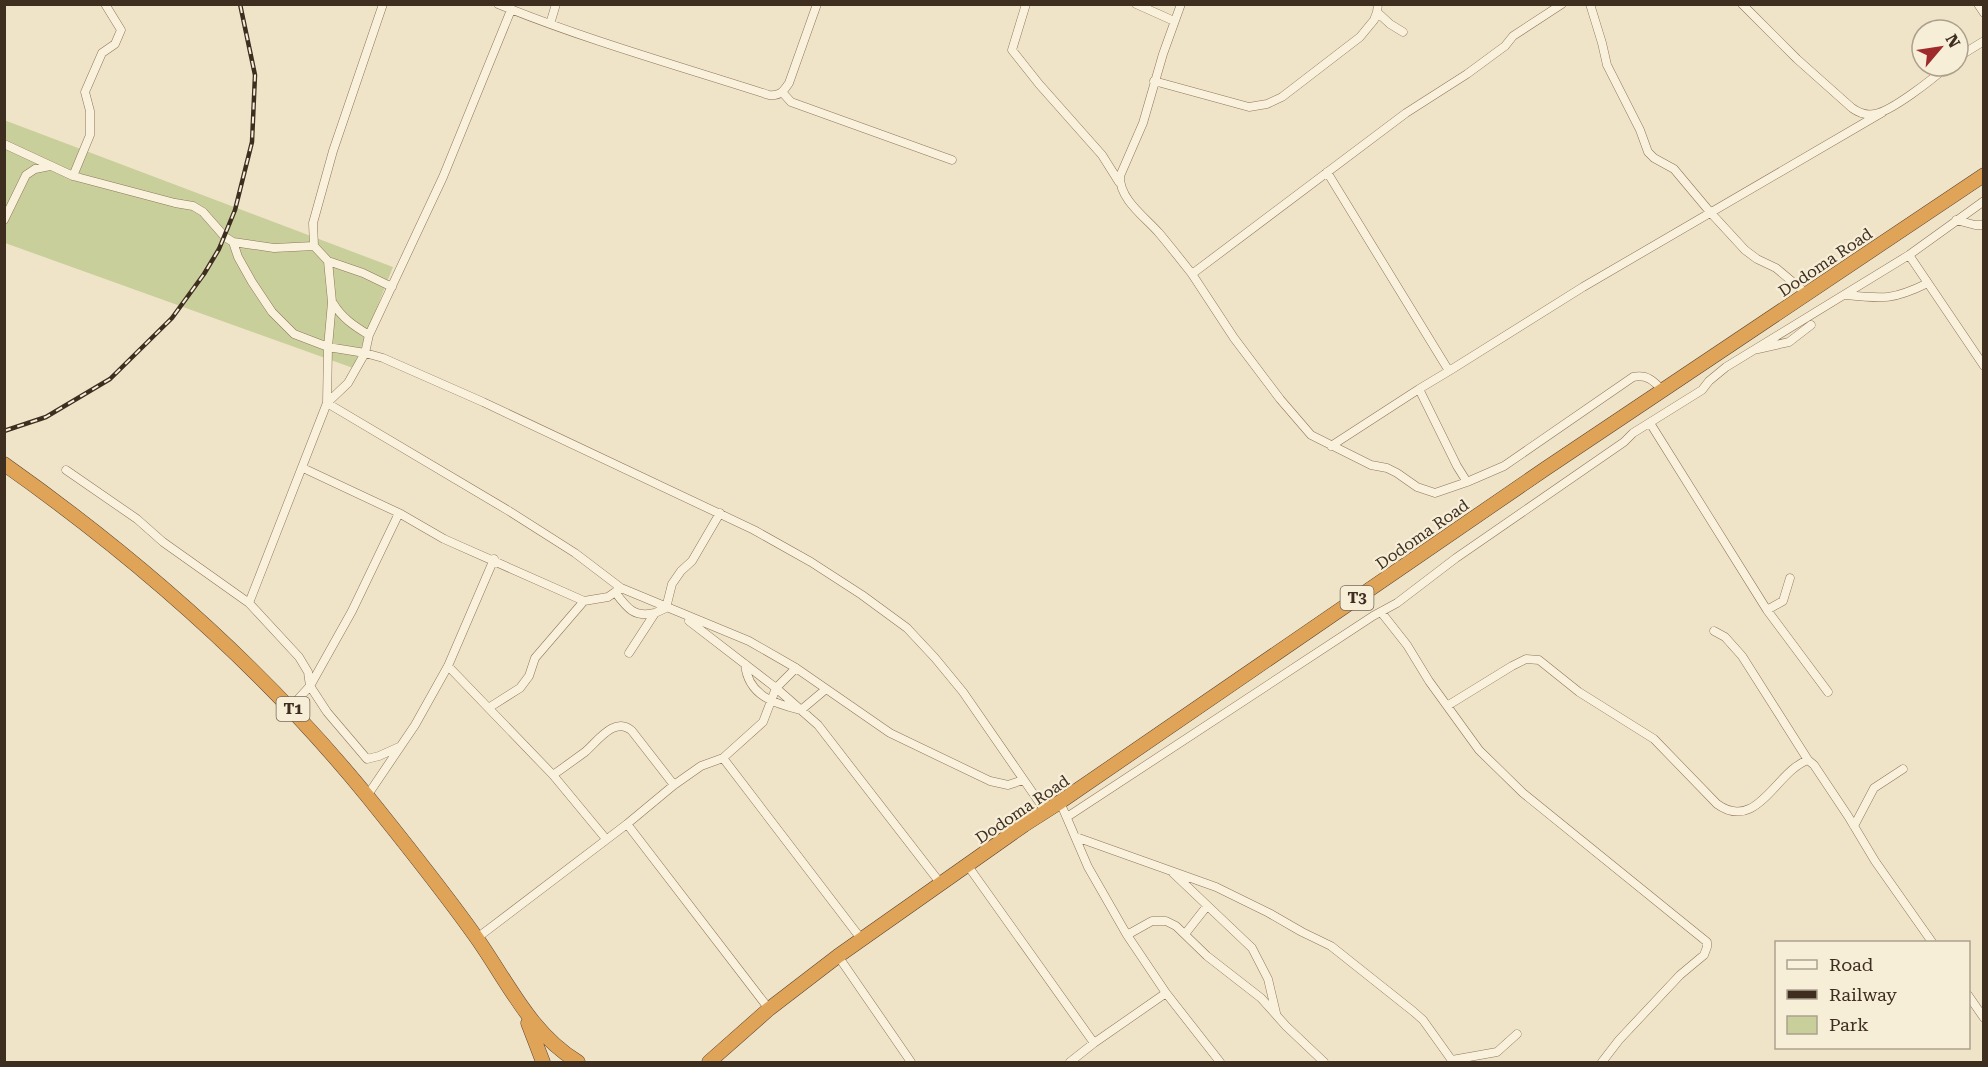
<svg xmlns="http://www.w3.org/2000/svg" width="1988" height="1067" viewBox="0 0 1988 1067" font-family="'Roboto Serif',serif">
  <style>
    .green { fill: #c9cf9b }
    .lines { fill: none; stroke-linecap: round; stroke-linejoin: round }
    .street-casing { stroke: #8d765c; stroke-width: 9 }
    .highway-casing { stroke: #5b4430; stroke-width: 15 }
    .street { stroke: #faf1dc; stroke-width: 8 }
    .highway { stroke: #e0a458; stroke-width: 14 }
    .rail-casing { stroke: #3d2e20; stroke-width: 4.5 }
    .rail { stroke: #f7eed8; stroke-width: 2; stroke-dasharray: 7; stroke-linecap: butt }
    .labels { text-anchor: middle; stroke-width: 4.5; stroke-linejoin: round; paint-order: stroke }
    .shield { fill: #f7eed8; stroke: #756857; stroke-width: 1.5 }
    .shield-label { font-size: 15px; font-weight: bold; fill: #3d2e20 }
    .street-label { font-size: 16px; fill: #3d2e20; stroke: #f7eed8 }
  </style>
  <rect width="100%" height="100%" fill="#f0e4c8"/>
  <path class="green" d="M4,120l389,147 -40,101 -348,-125z"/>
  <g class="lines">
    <g class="street-casing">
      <path id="street" d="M498,4c88,36 181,62 271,91 11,1 14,-3 20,-12l28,-79
        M1026,4l-14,46 27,34 63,71 17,27
        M1136,4l38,17
        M1181,4l-18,50 -20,69 -23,53c-1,23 25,41 39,57 11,13 22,27 33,41
        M1562,4l-49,32 -8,10 -38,28 -61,39 -214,161 42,64 46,61 31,36 60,30 16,3 10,5 20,14 18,6 32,-11 37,-16 129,-89c14,-3 21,4 30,14
        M1590,4l12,39 5,22 33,65 8,22 6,6 20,11 36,43 35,38 12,9 19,9 31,26
        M1742,4l55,55 55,49c7,5 14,8 23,6 17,-3 58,-35 72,-48
        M1978,4l6,9
        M1377,12l13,12 13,8
        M550,24l6,-20
        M1958,57l26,-16
        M1154,81l95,26 18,-3 15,-7 78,-60 14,-17 3,-8 1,-8
        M782,92l9,10 161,58
        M4,144l69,32 102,27 18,3 10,6 22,25 8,5 41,6 40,-2 14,15 35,12 29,14
        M1327,172l122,199 -30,18 38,77 10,16
        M73,176l17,-41v-24l-5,-19 17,-39 13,-9 6,-14 -16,-26
        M4,220l22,-45 9,-6 15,-3
        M1956,220l19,5h9
        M233,242l5,15 14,25 20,30 22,22 34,13 37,6 18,5 100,44 271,128 57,32 51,33 45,33 28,30 28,34 83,120
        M314,246l-1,-23 20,-72 50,-147
        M1909,255l75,111
        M328,261l4,41 -4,45 -1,56 182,108 66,42 46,35 128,53 47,27 94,65 100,48 18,4 15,-5
        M1846,295c38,4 47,5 82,-12
        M333,303c9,15 21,23 36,32
        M1758,349l31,-7 22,-17
        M1449,371l134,-84 300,-175
        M1650,423l117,187
        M1331,446l88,-57
        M303,468l96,45 45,26 140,62
        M66,470l71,49 26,23 86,61
        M399,513l-47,98 -42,75 17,26 40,47 12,-3 20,-9
        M1790,578l-7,23 -16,9 61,82
        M615,592c12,16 19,26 40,21
        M1381,612l26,33 22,36 50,69 44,43 184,149v5l-3,8 -24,20 -61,65 -17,22
        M689,621l87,67 42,37 123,159
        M1714,631l11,6 17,19 66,104
        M629,653l26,-40 11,-5 6,-24 9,-13 11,-10 28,-48
        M745,664c3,32 30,40 56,46l25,-21
        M448,666l105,109 53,64
        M1447,706l65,-40 14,-7 13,1 40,32 75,47 63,65c40,29 59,-33 91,-44l6,5 34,51 27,45 57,81
        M291,707l19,-21 -2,-14 -9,-15 -50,-54 78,-200 21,-20 17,-30 4,-18 74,-158 68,-167
        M490,707l30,-19 9,-12 6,-18 49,-57 24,-4 13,-9
        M723,758l139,182
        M553,775c10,-7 21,-15 32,-23 12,-10 30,-37 47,-21l42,54
        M367,796l48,-71 33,-59 46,-107
        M1060,802l28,65 39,68 39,58 54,69
        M1067,817l306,-201 24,-13 59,-45 168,-116 9,-9 69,-43 7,-9 17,-14 183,-112 75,-54
        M627,824l142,185
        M1854,826l20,-38 29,-19
        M1076,837l140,50 53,26 33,19 29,14 83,66 9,8 30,42
        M968,866l126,177
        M1172,872l80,76 16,31 8,34
        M1185,934l22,-28
        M1127,935l25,-14h14l10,5 31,30 54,42 25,28 38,36
        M477,938l150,-114 47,-39 27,-19 22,-8 40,-36 13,-34 20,-20
        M838,956l73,106
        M1968,995l16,23
        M1452,1060l45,-8 20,-18
        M1070,1062l24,-19 72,-50"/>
    </g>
    <g class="highway-casing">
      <path id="highway" d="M4,464c136,96 259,204 364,333 37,46 74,92 108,140 32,45 54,96 102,125
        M528,1023l15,39
        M709,1062l60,-53 69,-53 186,-131 36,-23 485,-333 439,-294"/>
    </g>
    <use href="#street" class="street"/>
    <use href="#highway" class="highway"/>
    <g class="rail-casing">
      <path id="rail" d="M4,431l42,-14 64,-38 62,-61 32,-44 15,-25 16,-39 17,-68 3,-67 -15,-71"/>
    </g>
    <use href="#rail" class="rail"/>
  </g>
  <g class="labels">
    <g class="shield">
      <rect x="1340.5" y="586" width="33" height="24" rx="4.5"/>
      <rect x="276.5" y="697" width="33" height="24" rx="4.5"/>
    </g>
    <g class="shield-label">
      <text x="1357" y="603">T3</text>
      <text x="293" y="714">T1</text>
    </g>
    <g class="street-label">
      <text transform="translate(1825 262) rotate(-34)" y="6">Dodoma Road</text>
      <text transform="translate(1422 534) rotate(-35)" y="6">Dodoma Road</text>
      <text transform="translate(1022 809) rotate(-34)" y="6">Dodoma Road</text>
    </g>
  </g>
  <rect width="1988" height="1067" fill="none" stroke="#3d2e20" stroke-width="12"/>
  <rect x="1775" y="941" width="195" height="108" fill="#f7eed8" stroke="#ada18e" stroke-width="1.5"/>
  <rect x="1787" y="960" width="30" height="9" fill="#faf1dc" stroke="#ada18e" stroke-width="1.5"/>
  <text x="1829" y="971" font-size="18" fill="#3d2e20">Road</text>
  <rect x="1787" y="990" width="30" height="9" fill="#3d2e20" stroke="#ada18e" stroke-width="1.5"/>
  <text x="1829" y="1001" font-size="18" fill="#3d2e20">Railway</text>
  <rect x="1787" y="1016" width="30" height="18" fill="#c9cf9b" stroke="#ada18e" stroke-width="1.5"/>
  <text x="1829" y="1031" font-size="18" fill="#3d2e20">Park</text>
  <g transform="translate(1940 48) rotate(61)"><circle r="28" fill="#f7eed8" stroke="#ada18e" stroke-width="1.5"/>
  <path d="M0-4.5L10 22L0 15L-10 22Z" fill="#9e2a2b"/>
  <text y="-9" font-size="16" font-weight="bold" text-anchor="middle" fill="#3d2e20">N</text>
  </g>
</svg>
